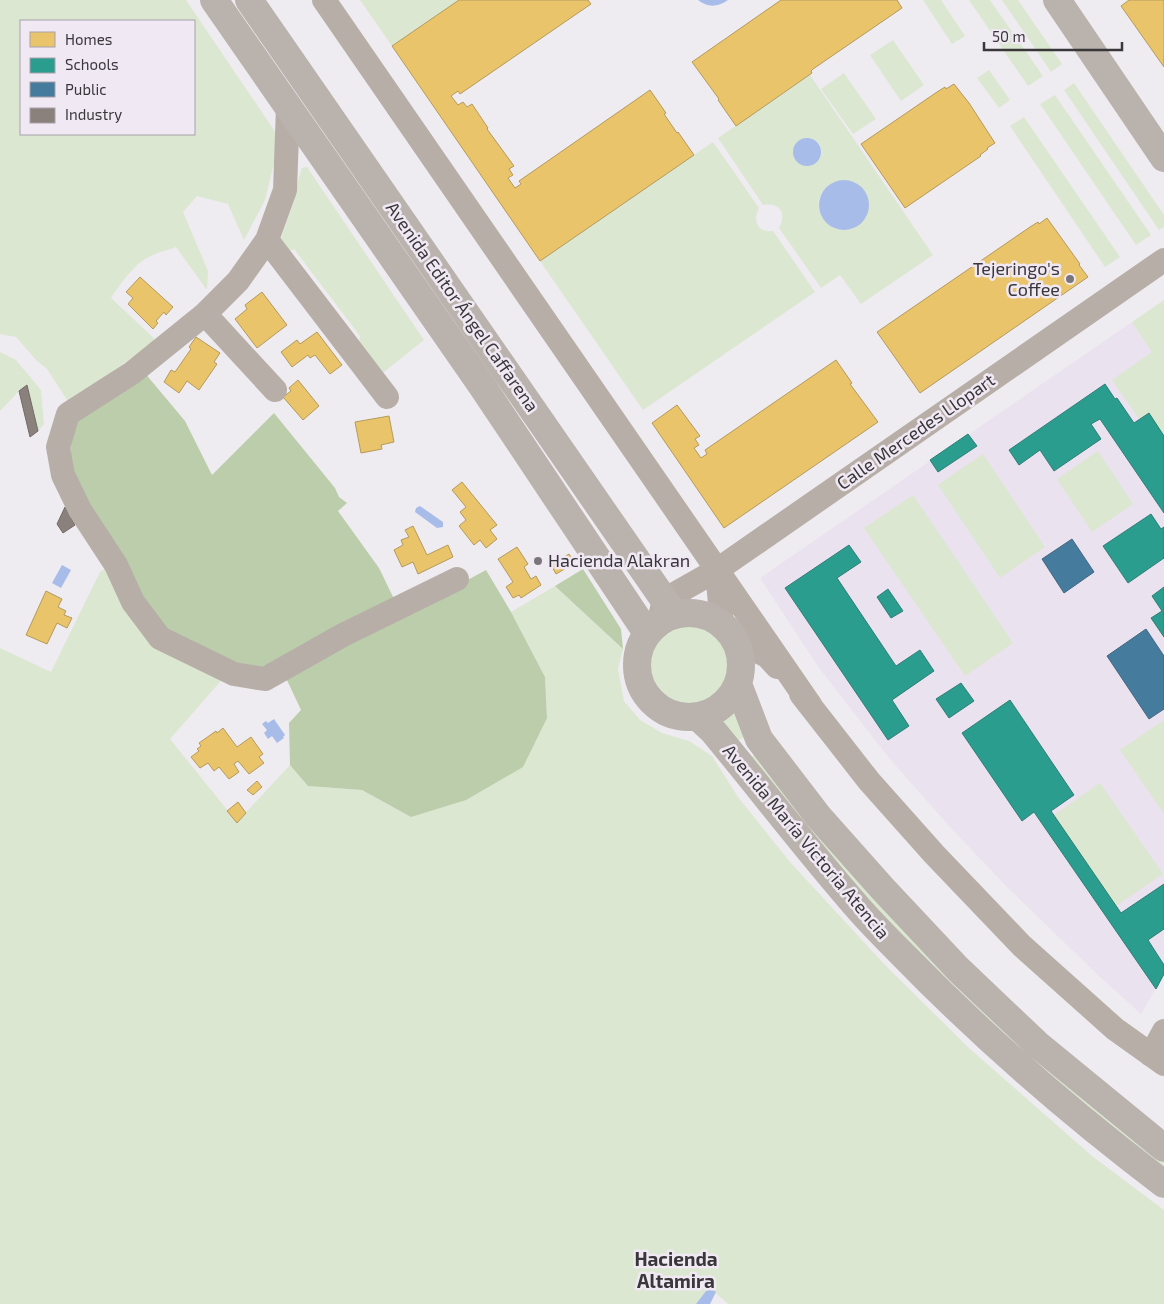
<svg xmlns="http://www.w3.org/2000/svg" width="1164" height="1304" viewBox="0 0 1164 1304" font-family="'Exo 2',sans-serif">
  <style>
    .built { fill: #eae2ee }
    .green { fill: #dbe7d1; fill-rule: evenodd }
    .forest { fill: #bbcdab }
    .water { fill: #a8bcea }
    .homes { fill: #e9c46a; stroke: #b49a5c }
    .schools { fill: #2a9d8f; stroke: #2f7e76 }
    .public { fill: #457b9d; stroke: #426780 }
    .industry { fill: #8a817c; stroke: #726b68 }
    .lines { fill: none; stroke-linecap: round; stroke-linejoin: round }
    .minor { stroke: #b7afa7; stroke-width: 24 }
    .major { stroke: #b9b2ad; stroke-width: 28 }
    .poi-dot { fill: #79767b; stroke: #f0e9f4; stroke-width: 2 }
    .labels { text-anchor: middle; stroke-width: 5; stroke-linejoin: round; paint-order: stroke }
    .poi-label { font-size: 18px; fill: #3a373b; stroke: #f0e9f4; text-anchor: end }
    .street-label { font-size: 18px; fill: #3a373b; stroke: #f0e9f4 }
    .neighbourhood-label { font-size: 19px; font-weight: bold; fill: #3a373b; stroke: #f0e9f4 }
  </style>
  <rect width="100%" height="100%" fill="#efecf1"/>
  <path class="built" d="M1132,322l32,46v606l-23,40 -42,-38 -93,-90 -57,-60 -60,-68 -70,-90 -59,-90z"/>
  <path class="green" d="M0,0h186l94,139 -15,61 -21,40 -16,-36 -31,-8 -14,16 25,59 -1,19 -31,-43c-7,3 -15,4 -23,8 -18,7 -31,27 -42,43l45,42 -87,63 -22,-34 -11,-9 -20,-23 -16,-3zM21,21h173v113h-173z
    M360,0h99l-67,46z
    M923,0h18l24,36 -13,8z
    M969,0h21l53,76 -15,10z
    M1002,0h16l44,64 -11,8z
    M893,40l31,45 -23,16 -31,-46z
    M989,70l21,30 -11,8 -22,-30z
    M844,73l32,46 -23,15 -32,-45z
    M810,75l123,180 -72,49 -21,-29 -19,13 -42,-60c8,-15 1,-26 -16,-23l-45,-67zM810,138c27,9 -1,44 -16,18zM845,180l10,3 9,8 2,25c-25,38 -68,-11 -36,-31 4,-3 10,-4 15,-5z
    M1074,83l90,132v12l-5,3 -95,-140z
    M1055,95l96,140 -15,10 -96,-141z
    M1024,117l96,140 -15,10 -95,-141z
    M713,142l46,66c-7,13 -1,25 14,23l42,61 -172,118 -103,-149z
    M307,167l117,173 -45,36 -21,-27 2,-13 -66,-87 -8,3 -6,-10 14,-41 5,-24 3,-9z
    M1164,300v136l-15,-22 -9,6 -28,-40 40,-28 -20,-30z
    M0,352l16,8 25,30 3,34 -6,7 -19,-40 -19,20z
    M1098,451l35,53 -41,28 -35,-53z
    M983,454l62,93 -45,31 -62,-93z
    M913,495l100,148 -48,33 -101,-148z
    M110,566l117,108 -57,65 67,83 53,-57 18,21 54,4 49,27 136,-99 -2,-41 -34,-65 44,-26 68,63 -5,20 6,32 16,19 22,13 27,8 23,15 26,41 52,65 95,103 84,83 123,108 72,54v94h-436l-19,-17 -13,17h-696v-656l51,24 49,-100z
    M649 666a40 40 0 1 1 80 0a40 40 0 1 1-80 0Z
    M734,712l11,24 -9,6 -18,-18z
    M1164,720v94l-44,-64z
    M756,753l408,407v11l-150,-122 -142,-141 -123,-149z
    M1100,783l63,91 -47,32 -62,-91z"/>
  <path class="forest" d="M144,372l41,49 27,54 62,-62 61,75 4,9 8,6 -9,8 41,57 18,37 -121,58 -23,6 -89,-37 -91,-146 -4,-56 13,-19z
    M583,569l38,60 2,20 -68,-63z
    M486,570l25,42 34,65 2,41 -24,49 -57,33 -55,17 -49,-27 -54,-4 -18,-21 -1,-42 12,-13 -15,-32z"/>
  <path class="water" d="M698,0h30c-10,7 -20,8 -30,0z
    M793 152a14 14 0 1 1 28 0a14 14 0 1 1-28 0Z
    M819 205a25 25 0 1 1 50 0a25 25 0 1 1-50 0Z
    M420,506l23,16v5l-6,1 -22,-16 1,-4z
    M62,565l9,5 -10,18 -9,-5z
    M274,719l11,16 -2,2 1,1 -7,5 -5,-7 -4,3 -4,-6 3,-3 -5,-6 4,-3 2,2z
    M709,1287l7,5 -6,12h-14z"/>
  <path class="homes" d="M459,0h129l3,4 -131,90 -2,-3 -7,5 7,9 5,-3 4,5 5,-3 16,24 -1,1 27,37 -5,3 4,6 -5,3 7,10 6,-4 -2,-3 131,-91 16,23 -2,1 13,19 1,-1 16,23 -154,106 -148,-215z
    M781,0h116l5,8 -89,61 -2,2 1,2 -76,53 -18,-26 1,-1 -27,-37z
    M1129,0h35v67l-43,-61z
    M954,84l15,19 26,40 -8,5 1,1 -8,6 1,1 -76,52 -44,-64 76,-52 8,-5 1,2z
    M1047,218l33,46 -1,1 9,12 -168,116 -43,-61 153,-105 8,-5 1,2z
    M140,277l33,30 -7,8 -2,-3 -8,9 2,2 -5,6 -25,-25 5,-6 -7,-6z
    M262,292l25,33 -30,23 -22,-29 12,-10 -2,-4z
    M317,332l25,33 -12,9 -15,-19 -5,3 -2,-3 -16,12 -11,-15 16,-12 3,4z
    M196,337l24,16 -6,9 3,2 -18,26 -12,-9 -8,12 -15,-11 7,-12 4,2 16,-23 -2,-2z
    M836,360l16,23 -2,1 28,38 -154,106 -72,-105 25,-18 23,31 -5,3 4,6 -5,3 7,10 6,-4 -2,-4z
    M298,380l21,26 -16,14 -20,-23 8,-6 -2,-3z
    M389,416l5,26 -13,3 1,4 -21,4 -6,-31z
    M462,482l35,43 -7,5 7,9 -11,9 -6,-8 -6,5 -15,-19 7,-6 -6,-8 6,-5 -14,-17z
    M413,526l14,29 21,-10 5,12 -35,17 -5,-12 -11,5 -8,-17 9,-5 -2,-5 8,-3 -4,-7z
    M517,547l11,17 -4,3 7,12 5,-3 5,9 -20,13 -2,-3 -6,3 -7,-11 7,-5 -15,-23z
    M569,554l6,9 -19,11 -5,-9z
    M46,591l16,8 -4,8 8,4 -2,4 8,3 -5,10 -10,-5 -10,21 -21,-9z
    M223,728l14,19 14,-10 12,17 -4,3 5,6 -15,11 -11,-13 -4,3 5,8 -10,7 -10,-12 -5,4 -6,-8 -8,5 -9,-11 8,-6 -2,-2 4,-3 -2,-3 17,-12 1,2z
    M257,781l5,6 -9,8 -6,-5z
    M238,802l8,11 -9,10 -10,-12z"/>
  <path class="schools" d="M1105,384l10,15 2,-1 17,25 15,-10 15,23v77l-64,-94 -9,5 10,15 -47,32 -14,-21 -21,15 -10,-15z
    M968,434l9,12 -39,26 -8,-12z
    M1151,514l10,15 3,-2v31l-36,25 -25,-37z
    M849,545l12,17 -24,16 59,88 24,-16 14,21 -42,29 17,26 -21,14 -103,-152z
    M1164,587v50l-13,-19 11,-7 -10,-15z
    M888,589l15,22 -12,7 -14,-21z
    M961,683l13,18 -25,17 -13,-19z
    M1010,700l64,95 -23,16 70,102 43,-29v45l-16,11 16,25v9l-8,15 -122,-177 -12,9 -60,-88z"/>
  <path class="public" d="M1072,539l22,33 -30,21 -22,-34z
    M1146,629l18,27v53l-15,10 -42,-63z"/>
  <path class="industry" d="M27,385l11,46 -8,6 -11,-46z
    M65,507l10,18 -12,8 -6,-9z"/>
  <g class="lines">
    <path class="minor" d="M324,0l487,706
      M288,107l-3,83 -18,50 120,157
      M267,240l-29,41 -33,33 70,76
      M205,314l-73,59 -64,41 -10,33 5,28 17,35 36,55 17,37 27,36 74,36 31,5 78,-44 114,-56
      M717,572l5,52
      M659,621l5,-21 53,-30 447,-310
      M736,640l31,16 10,11
      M801,694l68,87 65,73 88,92 93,83 49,35
      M1151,1055l13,-24"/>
    <path class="major" d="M214,0l268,386 165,247
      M249,0l425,614
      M1057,0l107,158
      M637 665a52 52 0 1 1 104 0a52 52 0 1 1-104 0Z
      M738,684l21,55 59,77 64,72 76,81 79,75 127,104
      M698,717l15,14c49,59 95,120 146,178 15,17 31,33 47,49 80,82 167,157 258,226"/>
  </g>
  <g class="poi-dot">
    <circle cx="1070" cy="279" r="5"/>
    <circle cx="538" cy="561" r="5"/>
  </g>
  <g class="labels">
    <g class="poi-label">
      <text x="1060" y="275">Tejeringo's<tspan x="1060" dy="21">Coffee</tspan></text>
      <text x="548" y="567" text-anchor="start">Hacienda Alakran</text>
    </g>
    <g class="street-label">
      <text transform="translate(462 307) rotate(55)" y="6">Avenida Editor Ángel Caffarena</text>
      <text transform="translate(916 432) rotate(-35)" y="6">Calle Mercedes Llopart</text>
      <text transform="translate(806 842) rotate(50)" y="6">Avenida María Victoria Atencia</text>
    </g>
    <g class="neighbourhood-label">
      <text x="676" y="1266">Hacienda<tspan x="676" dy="22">Altamira</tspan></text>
    </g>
  </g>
  <rect x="20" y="20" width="175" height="115" fill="#f0e9f4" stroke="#a7a2aa"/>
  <rect x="30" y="32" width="25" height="15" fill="#e9c46a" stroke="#a7a2aa"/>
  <text x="65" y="45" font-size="15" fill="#3a373b">Homes</text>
  <rect x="30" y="58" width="25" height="15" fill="#2a9d8f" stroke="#a7a2aa"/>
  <text x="65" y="70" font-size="15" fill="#3a373b">Schools</text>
  <rect x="30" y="82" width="25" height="15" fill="#457b9d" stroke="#a7a2aa"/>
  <text x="65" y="95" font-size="15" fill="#3a373b">Public</text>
  <rect x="30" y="108" width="25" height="15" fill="#8a817c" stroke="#a7a2aa"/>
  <text x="65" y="120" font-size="15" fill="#3a373b">Industry</text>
  <path d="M984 42v8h138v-8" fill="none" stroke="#3a373b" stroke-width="2.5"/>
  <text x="992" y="42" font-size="15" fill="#3a373b" stroke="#f0e9f4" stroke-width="4" paint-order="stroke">50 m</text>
</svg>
